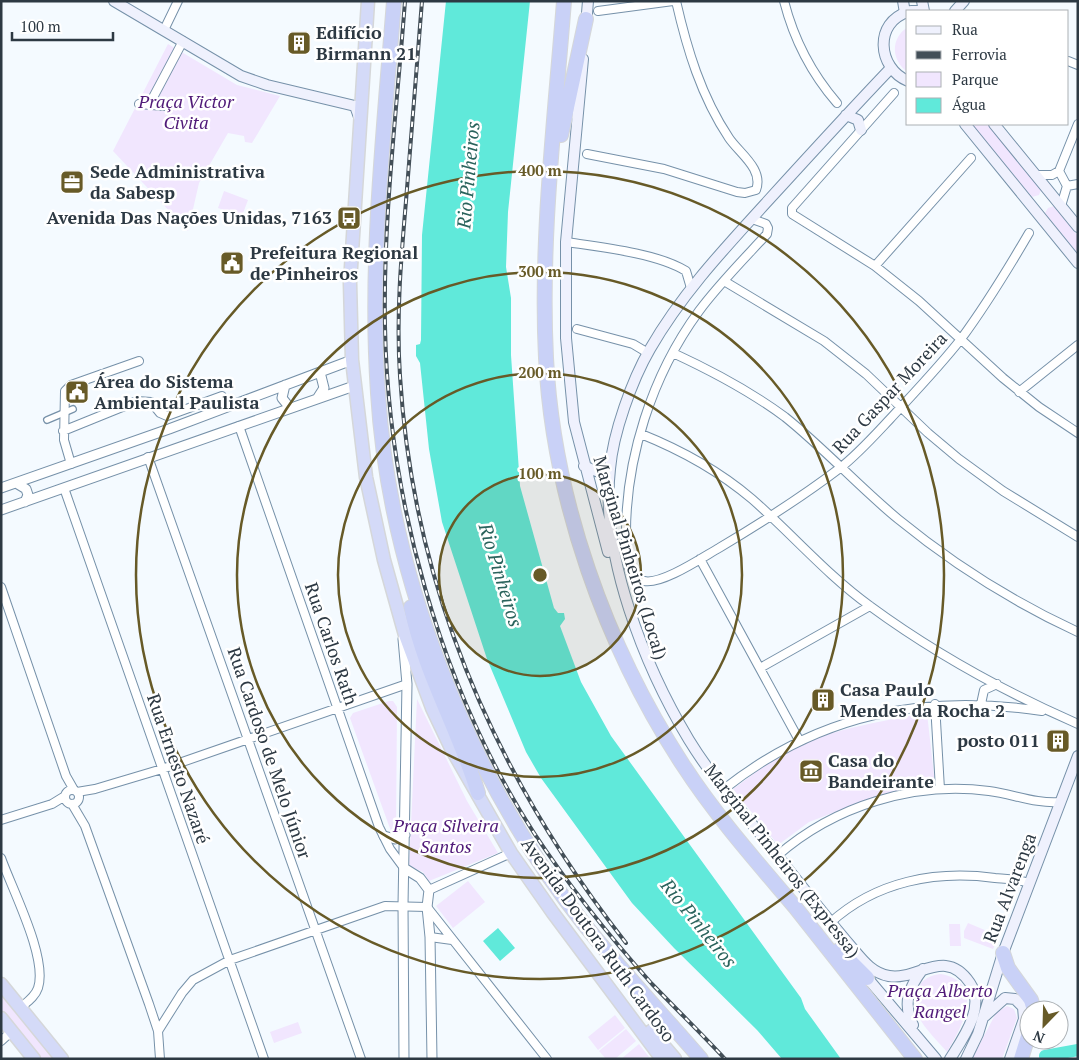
<svg xmlns="http://www.w3.org/2000/svg" width="1079" height="1060" viewBox="0 0 1079 1060" font-family="'PT Serif',serif">
  <style>
    .green { fill: #f1e6fe }
    .water { fill: #60e9da }
    .lines { fill: none; stroke-linecap: round; stroke-linejoin: round }
    .river { stroke: #60e9da; stroke-width: 12 }
    .pedestrian-casing { stroke: #7691a9; stroke-width: 8 }
    .minor-casing { stroke: #7691a9; stroke-width: 10 }
    .tertiary-casing { stroke: #7691a9; stroke-width: 11 }
    .secondary-casing { stroke: #7691a9; stroke-width: 12 }
    .trunk-casing { stroke: #d5d7d9; stroke-width: 15 }
    .motorway-casing { stroke: #d5d7d9; stroke-width: 16 }
    .pedestrian { stroke: #fff; stroke-width: 5.5 }
    .minor { stroke: #fff; stroke-width: 8 }
    .tertiary { stroke: #fff; stroke-width: 9 }
    .secondary { stroke: #eff1fd; stroke-width: 10 }
    .trunk { stroke: #d4daf8; stroke-width: 12 }
    .motorway { stroke: #c9d1f7; stroke-width: 14 }
    .rail-casing { stroke: #434f58; stroke-width: 4 }
    .rail { stroke: #fff; stroke-width: 2; stroke-dasharray: 5.5; stroke-linecap: butt }
    .ring { fill: none; stroke: #675a27; stroke-width: 2.5 }
    .labels { text-anchor: middle; stroke-width: 5; stroke-linejoin: round; paint-order: stroke }
    .poi-label { font-size: 18px; font-weight: bold; fill: #2d3943; stroke: #fff; text-anchor: start }
    .park-label { font-size: 18px; font-style: italic; fill: #501a78; stroke: #fff }
    .street-label { font-size: 18px; fill: #2d3943; stroke: #fff }
    .water-label { font-size: 19px; font-style: italic; fill: #2a635c; stroke: #fff }
    .centre { fill: #675a27; stroke: #fff; stroke-width: 2.5 }
    .ring-label { font-size: 15px; text-anchor: middle; font-weight: bold; fill: #675a27; stroke: #fff; stroke-width: 5; stroke-linejoin: round; paint-order: stroke }
  </style>
  <rect width="100%" height="100%" fill="#f4faff"/>
  <path class="green" d="M908,27v45c-17,-11 -18,-34 0,-45z
    M168,44l69,41 43,11 -28,47 -7,-1 -1,-6 -16,-3 -29,50 -11,48 -75,-80z
    M972,124h15l54,66 -2,5 -7,2z
    M224,191l24,9 -6,16 -24,-8z
    M1054,206l24,30v18l-33,-41 3,-5z
    M417,699l50,102 31,52 -69,28 -6,-9 -14,-6z
    M389,701h4l4,6 -1,128 -4,-1 -42,-116 3,-5z
    M927,713l8,71 -74,18 -52,20 -31,23 -45,-56c15,-11 30,-23 47,-34 39,-24 102,-34 147,-42z
    M468,881l17,21 -32,26 -17,-22z
    M968,923l31,13 -6,13 -29,-11v-7z
    M949,924h11l1,22h-11z
    M941,974c46,9 20,54 6,78 -14,-17 -42,-39 -29,-64 4,-9 13,-13 23,-14z
    M1,990l56,69h-19l-37,-46z
    M1007,1006l7,3 3,9 -15,41h-30l24,-46z
    M615,1015l10,13 -27,22 -10,-13z
    M298,1022l4,11 -28,10 -4,-11z
    M626,1029l10,12 -21,18h-9l-7,-8z
    M639,1044l10,13 -28,2z"/>
  <path class="water" d="M446,1h84l-22,211 -2,55 5,31v57l9,131 34,122 4,5h6l1,6 -5,7 21,56 30,54 190,262 4,11 36,50h-59l-25,-29 -83,-82 -42,-45 -91,-125 -15,-26 -39,-93 -45,-137 -13,-73 -9,-86 -4,-7v-11l4,-1 1,-4 1,-105z
    M498,928l17,20 -15,13 -17,-20z"/>
  <g class="lines">
    <path class="river" d="M1045,1056l33,-6"/>
    <g class="pedestrian-casing">
      <path id="pedestrian" d="M47,420l26,-11"/>
    </g>
    <g class="minor-casing">
      <path id="minor" d="M784,1c10,39 27,72 53,102
        M598,11l75,-10
        M164,30l14,-29
        M1068,61l10,4
        M894,93l-102,115v6l83,52 44,35 84,77 36,29 39,26
        M139,104l25,2
        M149,105l34,-64
        M587,154l77,15 73,23 8,1 11,-3c8,-21 -17,-37 -27,-52 -28,-42 -42,-89 -53,-137
        M1059,171l8,15 -6,20
        M1035,175h17l7,-4 19,-47
        M1067,186l11,-2
        M752,219l14,5 2,4 -1,6c-23,25 -48,50 -68,77 -47,64 -74,148 -73,227 0,15 -1,40 18,43 18,4 59,-24 75,-33 42,-25 83,-51 121,-80 18,-14 34,-32 50,-49 24,-26 49,-52 71,-80 25,-34 47,-70 68,-106
        M566,242c34,5 91,11 120,29l5,17
        M875,266l96,-108
        M724,281l100,60 42,33 62,59 31,26 44,32 75,46
        M577,329l56,15 15,9
        M673,353c39,18 77,38 112,64 40,32 74,70 113,102 55,45 115,83 180,113
        M105,373l34,-12
        M1019,392l59,-47
        M239,426l140,401 11,22 14,19
        M63,431l74,-30 14,1 9,11 7,3 55,-20
        M641,434c40,16 78,37 111,65 40,35 75,76 118,107 64,47 135,86 208,118
        M148,457l213,602
        M71,464l-7,-24 1,-49 6,-6 31,-11
        M64,488l200,571
        M700,559l99,181
        M1,587l65,189 8,14
        M760,668l110,-62
        M935,704l5,85
        M981,704l3,-14 13,-6
        M724,789c95,-75 200,-96 318,-78
        M65 797a7 7 0 1 1 14 0a7 7 0 1 1-14 0Z
        M77,792l18,-3 67,-20 245,-85
        M72,804l13,22 64,178 9,27 2,28
        M1,820l51,-16 13,-8
        M777,856c57,-50 137,-75 212,-65 24,3 47,13 71,11
        M1,858c11,31 47,100 37,130 -3,9 -11,14 -18,20
        M429,890l82,-37
        M830,923c46,-42 106,-53 165,-45 13,1 23,1 34,5
        M430,937l22,3
        M158,1031l24,-38 11,-13 37,-20 155,-54 42,1 120,152
        M1,1041l11,-10"/>
    </g>
    <g class="tertiary-casing">
      <path id="tertiary" d="M285,385l-3,13 8,10
        M317,399l7,-11 -4,-16
        M16,483l10,6 2,6 -3,7
        M1,488l168,-59 183,-69
        M1,510l353,-124
        M403,639l4,45 -4,221 1,154
        M384,836l11,3 10,-4
        M404,868l16,10 9,12 -2,17 3,30 2,122"/>
    </g>
    <g class="secondary-casing">
      <path id="secondary" d="M114,1l127,75 26,9 88,21 4,11
        M903,1l2,12
        M922,1l2,10
        M911,11h12
        M955,11l9,-10
        M908,12c-34,10 -31,56 0,69
        M586,25l2,-24
        M583,59l-17,183v96l8,84 34,130
        M890,69c-42,44 -84,90 -125,135 -42,46 -84,91 -115,145 -18,31 -37,84 -40,120 -10,86 35,198 79,271 22,36 50,68 77,101 29,37 58,74 88,109 10,12 19,23 35,26 29,5 56,-30 81,7 16,24 -7,55 -20,76
        M846,115l12,5 3,10
        M965,124l113,139
        M994,124l84,103
        M584,466l17,7 9,-6
        M864,974l72,85
        M985,1016l20,-18 10,1 8,8 1,12 -14,40
        M913,1025c-11,-22 -4,-38 10,-56
        M966,1059l12,-25 25,-81 75,-197"/>
    </g>
    <g class="trunk-casing">
      <path id="trunk" d="M368,1l-18,282 2,77 14,117 18,83 21,75 27,73 19,40 60,105 42,60 109,146
        M1,984l61,75
        M1,1018l33,41
        M651,1031l24,28"/>
    </g>
    <g class="motorway-casing">
      <path id="motorway" d="M394,1c-10,131 -25,261 -16,392 11,183 92,387 206,531 37,46 78,90 117,135
        M564,1c-9,118 -24,238 -18,357 7,141 60,289 137,407 33,51 73,96 112,142 40,50 80,101 120,152
        M561,135l25,-116
        M411,607c13,65 48,123 67,186
        M839,950l28,28
        M1003,953l5,15 23,32 3,10
        M1021,1059l8,-26"/>
    </g>
    <use href="#pedestrian" class="pedestrian"/>
    <use href="#minor" class="minor"/>
    <use href="#tertiary" class="tertiary"/>
    <use href="#secondary" class="secondary"/>
    <use href="#trunk" class="trunk"/>
    <use href="#motorway" class="motorway"/>
    <g class="rail-casing">
      <path id="rail" d="M405,1c-8,108 -22,217 -20,325 3,172 55,361 149,507 35,53 76,104 118,151 24,25 49,49 73,75
        M422,1c-5,67 -11,133 -16,200 -5,58 -10,116 -6,175 13,212 96,401 226,567"/>
    </g>
    <use href="#rail" class="rail"/>
  </g>
  <circle cx="540" cy="575" r="101" fill="#675a27" fill-opacity=".12"/>
  <g class="ring">
    <circle cx="540" cy="575" r="101"/>
    <circle cx="540" cy="575" r="202"/>
    <circle cx="540" cy="575" r="303"/>
    <circle cx="540" cy="575" r="404"/>
  </g>
  <defs>
    <g id="building-square" transform="scale(1.25)"><rect x="-9" y="-9" width="18" height="18" rx="4" fill="#675a27" stroke="#fff"/><path d="M-4-6H4V6H1V3H-1V6H-4ZM-2.5-4.3h1.7v1.8h-1.7ZM.8-4.3h1.7v1.8H.8ZM-2.5-1h1.7V.8h-1.7ZM.8-1h1.7V.8H.8Z" fill="#fff"/></g>
    <g id="office-square" transform="scale(1.25)"><rect x="-9" y="-9" width="18" height="18" rx="4" fill="#675a27" stroke="#fff"/><path d="M-6-3h4V-5.5h4V-3h4V5H-6ZM-1-4.5V-3h2v-1.5ZM-6 0V1H6V0Z" fill="#fff"/></g>
    <g id="bus-square" transform="scale(1.25)"><rect x="-9" y="-9" width="18" height="18" rx="4" fill="#675a27" stroke="#fff"/><path d="M-5-6H5V4H4V6H2V4H-2V6H-4V4H-5ZM-3.5-4V0h7V-4ZM-3.5 1.2v1.5H-2V1.2ZM2 1.2v1.5H3.5V1.2Z" fill="#fff"/></g>
    <g id="civic-square" transform="scale(1.25)"><rect x="-9" y="-9" width="18" height="18" rx="4" fill="#675a27" stroke="#fff"/><path d="M-.6-6.5H3V-4.5H.6V-3L4-1V1h2V6H-6V1h2V-1L-.6-3ZM-1.2 2.5V6h2.4V2.5Z" fill="#fff"/></g>
    <g id="museum-square" transform="scale(1.25)"><rect x="-9" y="-9" width="18" height="18" rx="4" fill="#675a27" stroke="#fff"/><path d="M0-6L6-3V-2H-6V-3ZM-5-1h2V3h-2ZM-1-1h2V3h-2ZM3-1h2V3H3ZM-6 4H6V6H-6Z" fill="#fff"/></g>
  </defs>
  <g fill-rule="evenodd">
    <use href="#building-square" x="299" y="43"/>
    <use href="#office-square" x="72" y="182"/>
    <use href="#bus-square" x="349" y="218"/>
    <use href="#civic-square" x="232" y="263"/>
    <use href="#civic-square" x="77" y="392"/>
    <use href="#building-square" x="823" y="700"/>
    <use href="#building-square" x="1058" y="741"/>
    <use href="#museum-square" x="811" y="771"/>
  </g>
  <g class="labels">
    <g class="poi-label">
      <text x="316" y="39">Edifício<tspan x="316" dy="21">Birmann 21</tspan></text>
      <text x="90" y="178">Sede Administrativa<tspan x="90" dy="21">da Sabesp</tspan></text>
      <text x="332" y="224" text-anchor="end">Avenida Das Nações Unidas, 7163</text>
      <text x="250" y="259">Prefeitura Regional<tspan x="250" dy="21">de Pinheiros</tspan></text>
      <text x="94" y="388">Área do Sistema<tspan x="94" dy="21">Ambiental Paulista</tspan></text>
      <text x="840" y="696">Casa Paulo<tspan x="840" dy="21">Mendes da Rocha 2</tspan></text>
      <text x="1040" y="747" text-anchor="end">posto 011</text>
      <text x="828" y="767">Casa do<tspan x="828" dy="21">Bandeirante</tspan></text>
    </g>
    <g class="park-label">
      <text x="186" y="108">Praça Victor<tspan x="186" dy="21">Civita</tspan></text>
      <text x="446" y="832">Praça Silveira<tspan x="446" dy="21">Santos</tspan></text>
      <text x="940" y="997">Praça Alberto<tspan x="940" dy="21">Rangel</tspan></text>
    </g>
    <g class="street-label">
      <text transform="translate(890 393) rotate(-47)" y="6">Rua Gaspar Moreira</text>
      <text transform="translate(630 558) rotate(73)" y="6">Marginal Pinheiros (Local)</text>
      <text transform="translate(331 644) rotate(71)" y="6">Rua Carlos Rath</text>
      <text transform="translate(269 753) rotate(71)" y="6">Rua Cardoso de Melo Júnior</text>
      <text transform="translate(178 769) rotate(71)" y="6">Rua Ernesto Nazaré</text>
      <text transform="translate(782 861) rotate(52)" y="6">Marginal Pinheiros (Expressa)</text>
      <text transform="translate(1010 888) rotate(-69)" y="6">Rua Alvarenga</text>
      <text transform="translate(598 940) rotate(54)" y="6">Avenida Doutora Ruth Cardoso</text>
    </g>
    <g class="water-label">
      <text transform="translate(468 175) rotate(-85)" y="7">Rio Pinheiros</text>
      <text transform="translate(501 575) rotate(73)" y="7">Rio Pinheiros</text>
      <text transform="translate(699 923) rotate(51)" y="7">Rio Pinheiros</text>
    </g>
  </g>
  <circle cx="540" cy="575" r="8" class="centre"/>
  <g class="ring-label">
    <text x="540" y="176">400 m</text>
    <text x="540" y="277">300 m</text>
    <text x="540" y="378">200 m</text>
    <text x="540" y="479">100 m</text>
  </g>
  <rect width="1079" height="1060" fill="none" stroke="#2d3943" stroke-width="5"/>
  <rect x="906" y="10" width="162" height="115" fill="#ffffff" stroke="#abb0b4"/>
  <rect x="916" y="26" width="25" height="8" fill="#eff1fd" stroke="#abb0b4"/>
  <text x="952" y="35" font-size="15" fill="#2d3943">Rua</text>
  <rect x="916" y="51" width="25" height="8" fill="#434f58" stroke="#abb0b4"/>
  <text x="952" y="60" font-size="15" fill="#2d3943">Ferrovia</text>
  <rect x="916" y="72" width="25" height="15" fill="#f1e6fe" stroke="#abb0b4"/>
  <text x="952" y="85" font-size="15" fill="#2d3943">Parque</text>
  <rect x="916" y="98" width="25" height="15" fill="#60e9da" stroke="#abb0b4"/>
  <text x="952" y="110" font-size="15" fill="#2d3943">Água</text>
  <g transform="translate(1044 1025) rotate(203)"><circle r="24" fill="#ffffff" stroke="#abb0b4"/>
  <path d="M0-4L9 19L0 12L-9 19Z" fill="#675a27"/>
  <text y="-8" font-size="14" font-weight="bold" text-anchor="middle" fill="#2d3943">N</text>
  </g>
  <path d="M12 32v8h101v-8" fill="none" stroke="#2d3943" stroke-width="2.5"/>
  <text x="20" y="32" font-size="15" fill="#2d3943" stroke="#ffffff" stroke-width="4" paint-order="stroke">100 m</text>
</svg>
